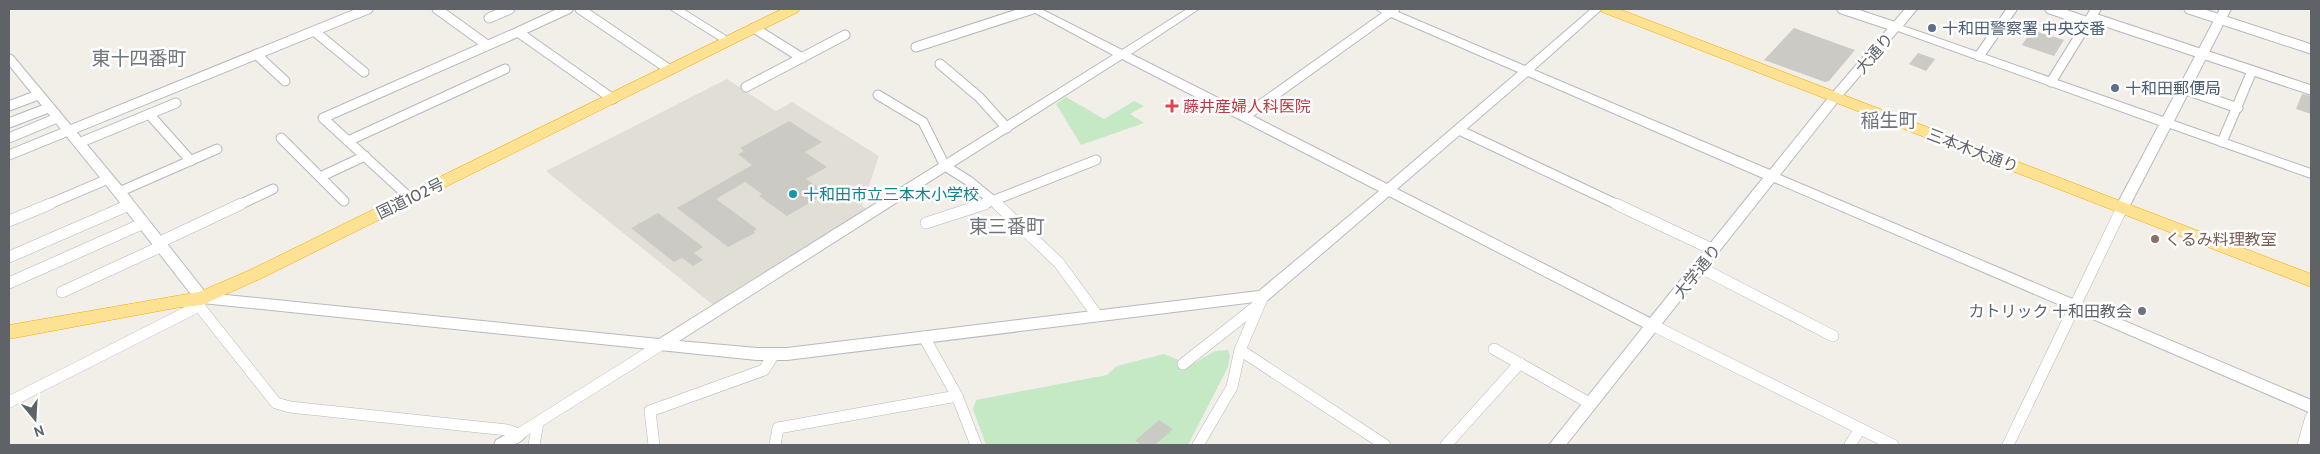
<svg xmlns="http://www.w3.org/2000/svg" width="2320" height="454" viewBox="0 0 2320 454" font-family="Cabin,'Noto Sans JP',sans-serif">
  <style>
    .education { fill: #e1ded6 }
    .green { fill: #c5e8c5 }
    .building { fill: #cccac5 }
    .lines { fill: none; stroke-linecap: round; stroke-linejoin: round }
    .street-far1-casing { stroke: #b5b8bc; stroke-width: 11 }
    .street-casing { stroke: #b5b8bc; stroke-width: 12 }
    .secondary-casing { stroke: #b6babf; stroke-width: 2 }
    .highway-casing { stroke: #f9ab00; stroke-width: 1 }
    .street-far1 { stroke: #fff; stroke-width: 9 }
    .street { stroke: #fff; stroke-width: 11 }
    .secondary { fill: #fff; fill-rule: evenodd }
    .highway { fill: #fde293; fill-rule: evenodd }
    .service-dot { fill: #5c6f8a; stroke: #fff; stroke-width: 2 }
    .health-dot { fill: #e0444e; stroke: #fff; stroke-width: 2 }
    .culture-dot { fill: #0f9aa8; stroke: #fff; stroke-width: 2 }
    .education-dot { fill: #8d6e63; stroke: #fff; stroke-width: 2 }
    .worship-dot { fill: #6b7280; stroke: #fff; stroke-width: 2 }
    .labels { text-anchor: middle; stroke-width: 5; stroke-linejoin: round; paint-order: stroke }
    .service-label { font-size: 16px; fill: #4e5e75; stroke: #fff; text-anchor: start }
    .street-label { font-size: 16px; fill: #5f6368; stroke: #fff }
    .health-label { font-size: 16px; fill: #be3a42; stroke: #fff; text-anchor: start }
    .culture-label { font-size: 16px; fill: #0d838f; stroke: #fff; text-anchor: start }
    .education-label { font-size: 16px; fill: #785e54; stroke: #fff; text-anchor: start }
    .worship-label { font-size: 16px; fill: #5b616d; stroke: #fff; text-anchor: end }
    .quarter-label { font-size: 19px; fill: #70757a; stroke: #fff }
  </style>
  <rect width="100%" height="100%" fill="#f1efe8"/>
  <path class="education" d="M727,79l49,32 16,-9 87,54 -17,50 5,3 -154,96 -167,-134z"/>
  <path class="green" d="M1066,97l38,22 30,-18 10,5 -14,8 14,9 -63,22 -25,-41z
    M1228,350l2,6 -2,11 -40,78h-202l-13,-36 3,-9 131,-25 10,-9 47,-12 27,11 24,-14z"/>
  <path class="building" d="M1794,28l41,15 20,7 -26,31 -4,1 -61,-22z
    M2032,30l32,10 -10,16 -32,-11z
    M1918,53l17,6 -9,12 -17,-7z
    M2302,94l9,2v18l-15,-5z
    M789,121l33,21 -17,10 22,15 -21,12 20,14 -39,23 -28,-20 3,-2 -17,-12 -29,17 41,30 -3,2 1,2 -27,14 -51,-39 75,-43 -14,-11 6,-3 -4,-3z
    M658,213l45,34 -9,6 9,7 -10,6 -11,-8 -8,4 -43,-34z
    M1159,420l14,9 -18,16h-13l-7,-4z"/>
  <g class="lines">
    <g class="street-far1-casing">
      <path id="street-far1" d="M437,9l50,36
        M580,9l90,61
        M1842,9l54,18
        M2050,9l38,13
        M2189,9l122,40
        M2091,17l220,73
        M489,18l21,-9
        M754,28l48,30
        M314,31l50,41
        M518,32l50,-23
        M916,47l117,-38
        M256,54l29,27
        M1979,56l33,-47
        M940,64l39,33 28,31
        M2051,82l45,-73
        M746,87l99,-52
        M2183,89l55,19
        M878,95l45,27 22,44 24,15 29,24
        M9,106l29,-11
        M149,114l42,47
        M9,123l39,-15
        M1459,130l159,75
        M9,138l48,-20
        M281,138l63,63
        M348,141l157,-72
        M2222,142l30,-71
        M79,143l97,-40
        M9,155l359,-146
        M320,177l45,-21
        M119,192l98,-43
        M410,198l-87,-80 195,-86 95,67
        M47,205l61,-26
        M239,205l34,-16
        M982,205l114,-45"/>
    </g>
    <g class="street-casing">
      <path id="street" d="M997,204l62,59 38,52
        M1616,204l98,46
        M9,221l41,-17
        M926,223l59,-19
        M160,242l81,-38
        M9,257l120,-52
        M1699,267l134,69
        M9,283l135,-60
        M62,292l100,-46
        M199,306l77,97 14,4 217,23 12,4 145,-91
        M1652,325l241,120
        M924,337l33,59 19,49
        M1494,349l97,55
        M1240,350l145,95
        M1183,364l75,-59
        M9,402l190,-96 2,-6
        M534,445l4,-22
        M654,445l-4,-34 114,-41 10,-16
        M775,445l3,-17 179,-32
        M1198,445l34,-58 8,-37 23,-54
        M1446,445l74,-82
        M1850,445l10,-16
        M2008,445l114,-237
        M2303,445l8,-28"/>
    </g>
    <g class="secondary-casing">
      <path id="secondary" d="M670,9h13l51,32 -6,3 -4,-1z
        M1028,9h13l81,41 65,-41h12l-68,45 113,57 138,-98 -6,-4h24l-2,3 127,54 66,-57h11l-68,61 236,100 62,-77 73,-84h12l-14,17 260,91 57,-108h11l-57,112 137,48v9l-141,-50 -43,83h-10l-2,-3 44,-83 -261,-94 -58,68 -60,76 531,225v13l-537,-231 -208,263h-17l94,-118 -254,-131 -121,104 -5,1 -476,59h-30l-555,-57 -5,-1 -83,-107 -105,-130v-11l4,2 111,133 82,104 453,46 454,-284zM1391,17l127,55 -131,112 -134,-68zM1122,59l257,132 -120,100 -472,57h-30l-78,-7zM1528,76l235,102 -113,140 -253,-129z
        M519,428l6,1 2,5c-7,13 -20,11 -33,11l2,-5z"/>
    </g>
    <g class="highway-casing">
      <path id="highway" d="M782,9h18l-2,3 -536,266 -60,27 -27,3 -166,31v-14l190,-33 51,-22z
        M1600,9h19l692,265v13l-709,-275z"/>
    </g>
    <use href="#street-far1" class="street-far1"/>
    <use href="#street" class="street"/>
    <use href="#secondary" class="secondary"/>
    <use href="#highway" class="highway"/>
  </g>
  <g class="service-dot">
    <circle cx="1932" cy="28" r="5"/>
    <circle cx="2115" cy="88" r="5"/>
  </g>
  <path class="health-dot" d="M1169.5 98.5h5v5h5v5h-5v5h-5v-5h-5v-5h5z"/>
  <circle class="culture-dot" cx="793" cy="194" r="5"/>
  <circle class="education-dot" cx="2155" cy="239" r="5"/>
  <circle class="worship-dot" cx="2142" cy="311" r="5"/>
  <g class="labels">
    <g class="service-label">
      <text x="1942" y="34">十和田警察署 中央交番</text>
      <text x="2125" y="94">十和田郵便局</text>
    </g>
    <g class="street-label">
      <text transform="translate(1874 53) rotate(-49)" y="6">大通り</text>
      <text transform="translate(1973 150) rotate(21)" y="6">三本木大通り</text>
      <text transform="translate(410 198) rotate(-26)" y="6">国道102号</text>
      <text transform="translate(1697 271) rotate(-51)" y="6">大学通り</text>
    </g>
    <g class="health-label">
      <text x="1183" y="112">藤井産婦人科医院</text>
    </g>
    <g class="culture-label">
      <text x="803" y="200">十和田市立三本木小学校</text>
    </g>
    <g class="education-label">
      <text x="2165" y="245">くるみ料理教室</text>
    </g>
    <g class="worship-label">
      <text x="2132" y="317">カトリック 十和田教会</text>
    </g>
    <g class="quarter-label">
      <text x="139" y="65">東十四番町</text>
      <text x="1889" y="127">稲生町</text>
      <text x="1007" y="233">東三番町</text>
    </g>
  </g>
  <rect width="2320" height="454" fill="none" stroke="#5f6368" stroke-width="20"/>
  <g transform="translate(35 419) rotate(162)" stroke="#ffffff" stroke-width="4" paint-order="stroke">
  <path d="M0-4L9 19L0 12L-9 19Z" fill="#5f6368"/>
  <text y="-8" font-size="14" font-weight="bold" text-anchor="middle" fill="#5f6368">N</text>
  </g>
</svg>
